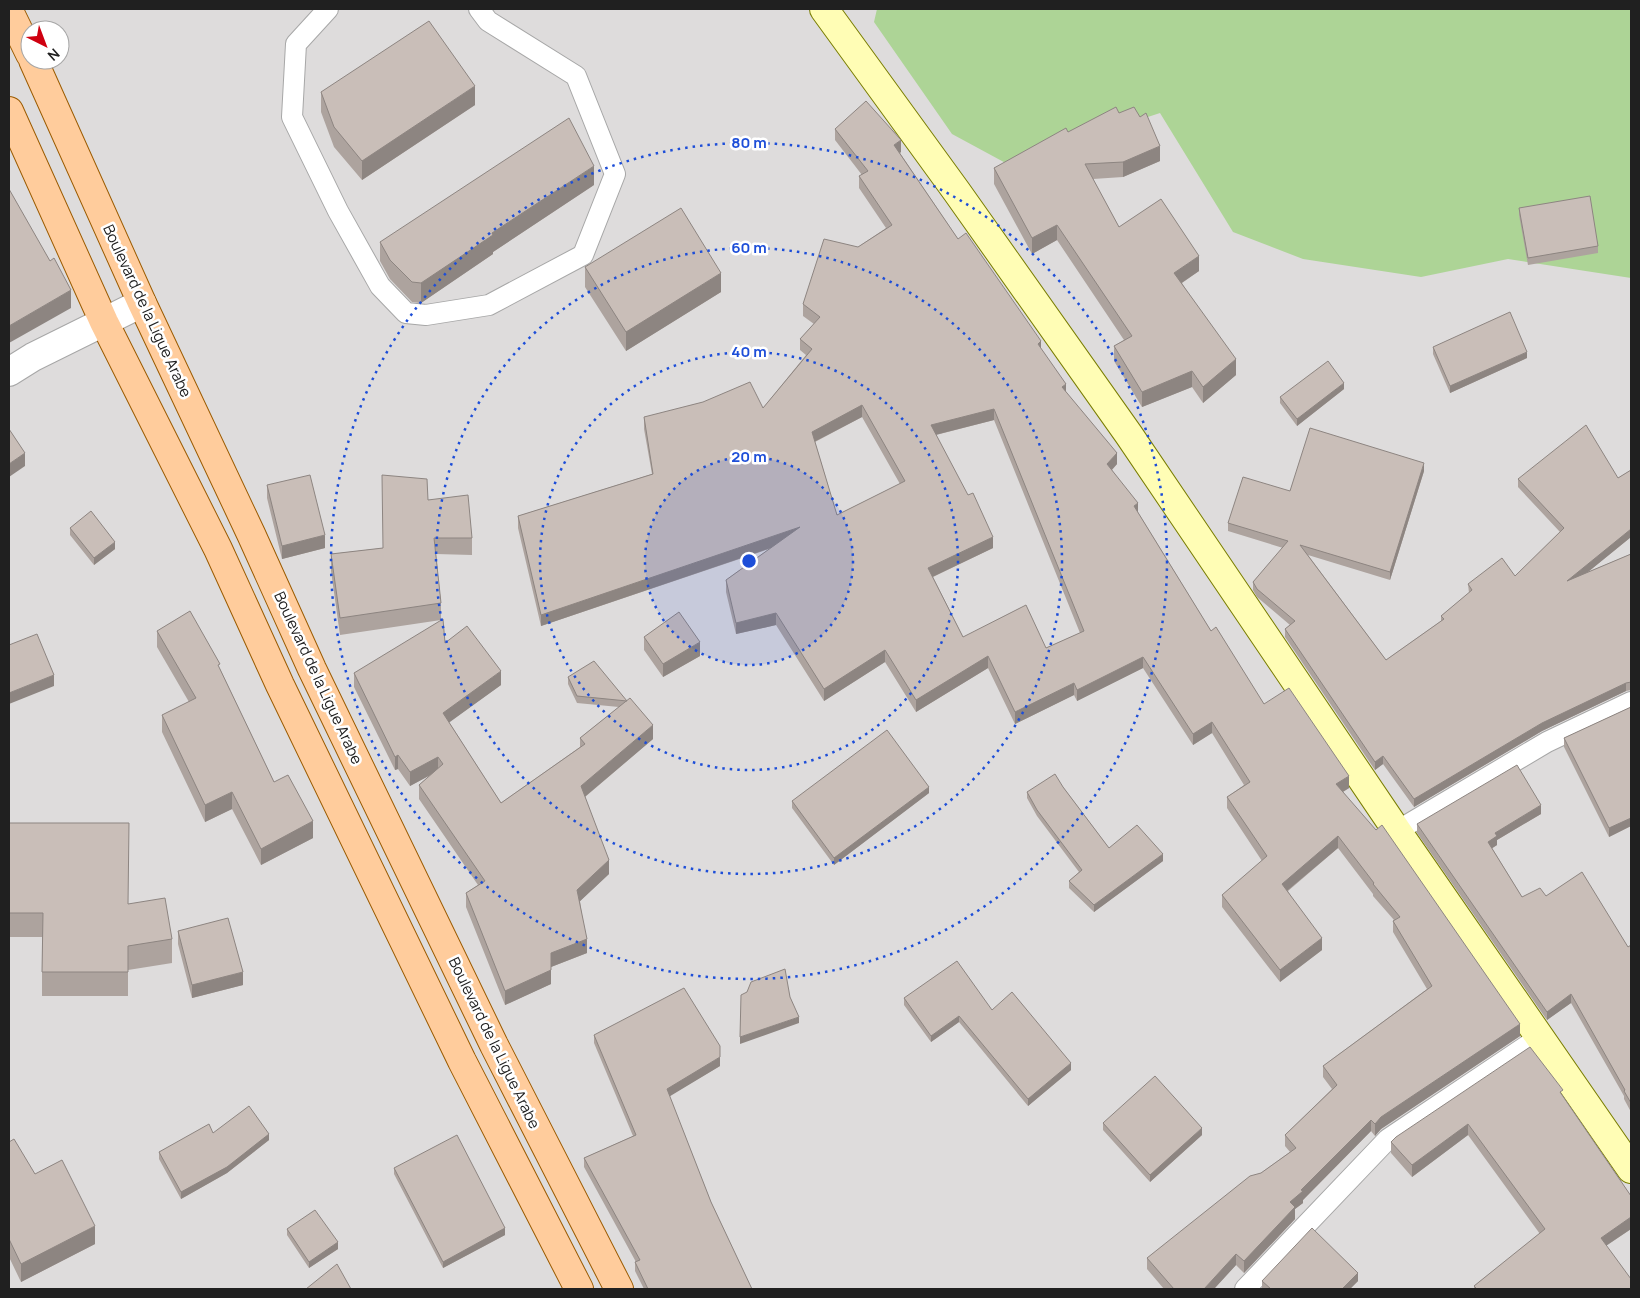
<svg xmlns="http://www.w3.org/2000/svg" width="1640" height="1298" viewBox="0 0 1640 1298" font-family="Manrope,sans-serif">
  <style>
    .residential { fill: #dedcdc; fill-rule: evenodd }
    .forest { fill: #add496 }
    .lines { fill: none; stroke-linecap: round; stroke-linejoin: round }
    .lane-casing { stroke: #a7a7a7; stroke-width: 22 }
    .street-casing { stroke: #a7a7a7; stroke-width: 30 }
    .secondary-casing { stroke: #797d00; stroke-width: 30 }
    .primary-casing { stroke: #9b5b00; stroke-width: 30 }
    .lane { stroke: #fff; stroke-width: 20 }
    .street { stroke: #fff; stroke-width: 28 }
    .secondary { stroke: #fffdb5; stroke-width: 28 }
    .primary { stroke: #ffcc9c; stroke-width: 28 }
    .wall { fill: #ada39e; fill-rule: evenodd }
    .shaded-wall { fill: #8d8581 }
    .building { fill: #c9beb8; stroke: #8d8581; fill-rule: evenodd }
    .ring { fill: none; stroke: #1d4ed8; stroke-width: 2.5; stroke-dasharray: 2.5 5 }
    .labels { text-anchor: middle; stroke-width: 5; stroke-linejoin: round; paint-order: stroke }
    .street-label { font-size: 15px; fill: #202020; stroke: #fff }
    .centre { fill: #1d4ed8; stroke: #fff; stroke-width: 2.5 }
    .ring-label { font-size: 15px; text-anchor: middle; font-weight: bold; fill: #1d4ed8; stroke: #fff; stroke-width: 5; stroke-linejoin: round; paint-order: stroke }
  </style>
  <rect width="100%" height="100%" fill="#f1ece5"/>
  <path class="residential" d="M9,9h1622v1280h-1622zM30,30h30v30h-30z"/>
  <path class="forest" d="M877,9h754v269l-123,-19 -87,18 -118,-18 -70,-27 -73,-119 -64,21 -83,33 -61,-33 -78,-112z"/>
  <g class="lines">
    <g class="lane-casing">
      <path id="lane" d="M328,9l-32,35 -4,73 46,94 42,75 26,27 20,2 63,-10 94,-50 32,-81 -39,-98 -88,-55 -9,-12
        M1397,831l150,-89 84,-40
        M1245,1289l143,-150 152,-102"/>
    </g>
    <g class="street-casing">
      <path id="street" d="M9,372l24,-15 109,-54"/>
    </g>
    <g class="secondary-casing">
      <path id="secondary" d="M824,9l133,183 172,243 268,396 234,338"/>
    </g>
    <g class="primary-casing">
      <path id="primary" d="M9,11l21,43
        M33,60l109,243 109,231 61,135 182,376 125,244
        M9,111l95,211 114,227 62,136 182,376 117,228"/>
    </g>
    <use href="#lane" class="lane"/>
    <use href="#street" class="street"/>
    <use href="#secondary" class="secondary"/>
    <use href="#primary" class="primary"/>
  </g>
  <path class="wall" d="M321,92l154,13 -113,75 -28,-33 -13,-35z
    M1119,113l41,48 -37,16 -30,2 26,48 80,44 -17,12 54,92 -33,28 -11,-16 -50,20 -28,-46v-15l10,-6 -67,-100 -25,14 -38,-70v-16l74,-36z
    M835,129l66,23 -1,1 58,86 83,110 25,43 51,72 -5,6 99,161 53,73 85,84 -6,4 177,244 -139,93 -6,7 -4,-5 -68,69v3l-8,6v10l-51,54 -8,-8 -22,24h-50l-17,-20v-11l114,-85 29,-21 -5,-6v-11l47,-46 -9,-12v-11l104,-77 -34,-57v-11l1,-1 -21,-24v-2l-35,-46 -50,43 34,59 -42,32 -58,-75v-12l40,-34 -35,-53v-11l17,-12 -32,-52 -19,12 -50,-77 -66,33 -3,-6 -59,29 -27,-56 -72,44 -31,-50 -61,39 -48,-76 -40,9 -10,-42v-12l43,-31 -228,77 -23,-98v-12l134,-42 -8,-45v-12l119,-9 43,-53 -6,-5v-11l14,-15 -11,-8v-12l55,-57 28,-19 -27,-40v-12l3,-1 -27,-35zM862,417l38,67 -63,31 -22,-73zM994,420l86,213 -34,15 -83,-11 -30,-60 60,-29 -57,-113z
    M594,185l-101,67v2l-72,49 -9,-1 -22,-23 -10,-18v-19z
    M1519,208l79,38v7l-70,12 -9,-50z
    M585,267l136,25 -95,59 -41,-64z
    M1433,347l94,11 -77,35 -17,-39z
    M1344,389l-47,37 -17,-23v-6z
    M1631,470v67l-43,35 43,-18v136l-5,1 -84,40 -128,76 -31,-43 -8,6 -90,-133v-8l5,-4 -33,-28 -4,-7v-8l30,-34 -55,-17v-8l62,-32 134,-20 -34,109 -82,-25 78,105 55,-39v-5l28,-23 -1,-9 47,-8 45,-44 -42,-45v-8l100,-1z
    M267,485l58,63 -43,11 -15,-61z
    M428,500l44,38v17l-36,-1 5,49v17l-101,15 -9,-64v-17l52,-6z
    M70,528l45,21 -21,16 -24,-30z
    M157,631l63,38 54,113 39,56 -52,27 -29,-56 -27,13 -43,-90v-17l27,-13 -32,-55z
    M644,637l56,19 -37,21 -19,-27z
    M445,643l56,42 -52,37 52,81 79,-56v-9l39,-31 -42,-4 -9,-19v-7l59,24 26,38 -68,58 24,77 -29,27 7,52 -36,14v17l-46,21 -39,-98v-14l12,-8 -59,-86v-14l11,-10 -20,11 -12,-17 -3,1 -41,-83v-14z
    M1631,707v119l-22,11 -45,-90v-9z
    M1063,787l46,61 54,13 -69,51 -25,-24v-7l10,-9 -42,-56 -10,-18v-6z
    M929,793l-95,72 -42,-57v-7z
    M1541,814l-44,26v5l-5,3 30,49 24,-1 82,51 3,-2v167l-7,-13v-3l-53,-93 -24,17 -130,-187v-9z
    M9,823l119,81 44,35v24l-44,7v26h-86v-59h-33z
    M178,931l65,54 -51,13 -14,-54z
    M904,998l88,12 79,60 -43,36 -69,-84 -28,20 -27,-37z
    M594,1035l126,31 -51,30 42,106 41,87h-108l-9,-18v-9h1l-52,-95v-9l49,-22 -39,-93z
    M1563,1097l68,99v33l-25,17 25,43h-157v-3l66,-52 -72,-99 -56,42 -21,-24v-11z
    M1103,1123l99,12 -52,47 -47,-52z
    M213,1133l56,7 -42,33 -46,26 -22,-40v-7z
    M9,1142l26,32 60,70 -74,38 -12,-25z
    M394,1168l111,67 -62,33 -49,-94z
    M287,1229l51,20 -29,19 -22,-33z
    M1262,1281h96l-8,8h-87l-1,-1z"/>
  <path class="shaded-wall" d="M475,86v19l-113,75v-19z
    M901,140v12l-7,4v-11z
    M1160,146v15l-37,16v-15z
    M594,166v19l-101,67v2l-72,49v-20l71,-50z
    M1057,225v15l-25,14v-16z
    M1199,256v15l-25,17v-15z
    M721,273v19l-95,59v-19z
    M71,290v18l-62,35v-17z
    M1041,341v12l-3,-9z
    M1527,352v6l-77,35v-7z
    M1236,359v16l-33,28v-16z
    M1192,371v16l-50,20v-15z
    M1344,383v6l-47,37v-7z
    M1066,384v12l-4,-9z
    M862,405v12l-50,26v-11z
    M994,409v11l-63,16v-11z
    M25,453v13l-16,11v-13z
    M1117,453v11l-10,11v-11z
    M1424,463v8l-34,109v-8z
    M1138,503v12l-4,-9z
    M800,527v11l-259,88v-11z
    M1631,529v8l-64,52v-8z
    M325,535v13l-43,11v-13z
    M993,537v11l-65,31v-11z
    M115,542v7l-21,16v-7z
    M776,613v12l-40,9v-11z
    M700,642v14l-37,21v-13z
    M885,650v12l-61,39v-12z
    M988,656v12l-72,44v-12z
    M1143,657v11l-66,33v-11z
    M501,671v14l-58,42v-14z
    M54,675v11l-45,18v-11z
    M1074,683v12l-59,29v-12z
    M1626,683v8l-84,40 -128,76v-8l128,-76z
    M1212,722v11l-19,12v-11z
    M653,725v14l-72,61v-14z
    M398,755v14l-3,1v-13z
    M1383,756v8l-8,6v-8z
    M438,757v14l-28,15v-14z
    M1349,776v12l-13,8v-12z
    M929,787v6l-95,72v-7z
    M232,792v17l-27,13v-17z
    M1541,805v9l-44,26v5l-9,6v-9l7,-9z
    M1631,818v8l-22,11v-9z
    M313,821v17l-52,27v-16z
    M1338,836v12l-56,47v-11z
    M1163,854v7l-69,51v-7z
    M609,860v14l-32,30v-14z
    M1322,938v12l-42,32v-12z
    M587,939v14l-36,14v17l-46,21v-14l46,-38z
    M243,972v13l-51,13v-13z
    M1571,994v9l-24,17v-8z
    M959,1016v6l-28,20v-6z
    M799,1017v6l-59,21v-7z
    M1520,1024v12l-139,93 -6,7v-12l6,-7z
    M720,1057v9l-53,32v-9z
    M1071,1063v7l-43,36v-7z
    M1371,1120v11l-68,69v3l-8,6v10l-51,54v-12l46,-59 11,-12z
    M1468,1124v11l-56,42v-12z
    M1202,1128v7l-52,47v-7z
    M269,1134v6l-42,33 -46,26v-7z
    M1631,1217v12l-30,20v-11z
    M95,1226v18l-74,38v-18z
    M505,1228v7l-62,33v-6z
    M338,1242v7l-29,19v-6z
    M1236,1254v11l-22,24h-10z
    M1358,1273v8l-8,8h-8z"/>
  <path class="building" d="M429,21l46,65 -113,75 -28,-34 -13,-35z
    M866,101l35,39 -7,5 64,94 8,-6 75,108 -3,3 28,40 -4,3 55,66 -10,11 31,39 -4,3 77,125 5,-4 48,77 25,-16 60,88 -13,8 40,46 6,-5 138,199 -139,93 -6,7 -4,-4 -70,70 2,1 -13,11 5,5 -51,54 -8,-7 -32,35h-30l-27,-31 103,-82 11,-3 35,-25 -11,-13 52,-50 -14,-19 109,-80 -39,-65 7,-4 -27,-33 1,-1 -36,-47 -56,48 40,54 -42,32 -58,-75 45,-39 -40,-59 23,-15 -38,-60 -19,12 -50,-77 -66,33 -3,-7 -59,29 -27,-56 -72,44 -31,-50 -61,39 -48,-76 -40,10 -10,-43 74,-53 -259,88 -23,-99 135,-42 -9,-57 59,-15 47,-20 13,26 49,-59 -12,-10 20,-22 -17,-13 21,-65 34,8 34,-22 -33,-49 9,-5 -33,-42zM862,405l43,76 -68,34 -25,-83zM994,409l90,222 -38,17 -20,-43 -63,32 -35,-69 65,-31 -20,-44 -5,2 -37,-70z
    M1116,107l3,6 15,-6 6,10 6,-4 14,33 -37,16 -38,2 34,63 42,-28 38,57 -25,17 62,86 -33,28 -11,-16 -50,21 -28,-46 18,-10 -75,-111 -25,13 -38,-70 72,-40 2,4z
    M569,118l25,48 -102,67 1,2 -72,48 -9,-1 -22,-22 -10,-18z
    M9,189l41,72 4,-3 17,32 -62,36z
    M1590,196l8,50 -70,12 -9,-50z
    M681,208l40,65 -95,59 -41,-65z
    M1510,312l17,40 -77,34 -17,-39z
    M1328,361l16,22 -47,36 -17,-22z
    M1586,425l32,53 13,-8v59l-64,52 64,-27v128l-5,1 -84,40 -128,76 -31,-43 -8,6 -90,-133 10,-8 -38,-32 -4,-7 35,-41 -60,-18 15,-46 47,14 20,-63 114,35 -34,109 -90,-27 86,115 58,-41 -3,-3 31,-26 -4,-6 34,-26 13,18 49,-48 -46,-49z
    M9,429l16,24 -16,11z
    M310,475l15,60 -43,11 -15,-61z
    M382,475l45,4 1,21 40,-5 4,43h-38l7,65 -101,15 -9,-64 52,-6z
    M91,511l24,31 -21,16 -24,-30z
    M190,611l30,53 -2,1 56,117 14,-7 25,46 -52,28 -29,-57 -27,13 -43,-90 34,-17 -39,-67z
    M679,612l21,30 -37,22 -19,-27z
    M443,619l2,24 22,-17 34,45 -58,42 58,90 84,-59 -5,-6 50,-40 23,27 -72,61 28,74 -32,30 10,49 -36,14v17l-46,21 -39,-98 19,-12 -66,-96 24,-21 -5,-7 -28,15 -12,-17 -3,2 -41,-84z
    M37,634l17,41 -45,18v-48z
    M594,661l33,40 -50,-5 -9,-19z
    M1631,707v111l-22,10 -45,-90z
    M887,730l42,57 -95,71 -42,-57z
    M1517,765l24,40 -46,28 2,3 -9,6 34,55 18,-9 6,8 36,-24 46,75 3,-2v158l-7,-12 1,-1 -54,-96 -24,18 -130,-188z
    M1055,774l8,13 46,61 28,-23 26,29 -69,51 -25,-24 13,-11 -45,-60 -10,-18z
    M9,823h120l-1,81 37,-6 7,41 -44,7v26h-86l1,-59h-34z
    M228,918l15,54 -51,13 -14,-54z
    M957,961l35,49 20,-18 59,71 -43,36 -69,-83 -28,20 -27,-38z
    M785,969l5,28 9,20 -59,20 1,-42 6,-3 4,-10z
    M684,988l36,58v11l-53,32 44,113 41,87h-104l-13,-27 5,-2 -56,-102 52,-23 -42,-100z
    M1530,1047l33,43 -3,2 71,104v21l-30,21 30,41v10h-154l-3,-3 71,-57 -77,-105 -56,41 -21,-23 5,-5z
    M1155,1076l47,52 -52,47 -47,-52z
    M249,1106l20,28 -42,33 -46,25 -22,-40 50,-28 4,9z
    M457,1135l48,93 -62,34 -49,-94z
    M14,1139l21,35 27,-14 33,66 -74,38 -12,-25v-97z
    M315,1210l23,32 -29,20 -22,-33z
    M1312,1228l46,45 -16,16h-71l-9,-8z
    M337,1264l14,25h-45z"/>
  <circle cx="749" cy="561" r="104" fill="#1d4ed8" fill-opacity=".12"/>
  <g class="ring">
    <circle cx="749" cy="561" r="104"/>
    <circle cx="749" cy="561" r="209"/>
    <circle cx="749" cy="561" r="313"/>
    <circle cx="749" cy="561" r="418"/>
  </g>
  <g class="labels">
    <g class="street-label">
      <text transform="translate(147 311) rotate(65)" y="5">Boulevard de la Ligue Arabe</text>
      <text transform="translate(318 678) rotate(65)" y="5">Boulevard de la Ligue Arabe</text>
      <text transform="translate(494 1043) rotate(64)" y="5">Boulevard de la Ligue Arabe</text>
    </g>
  </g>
  <circle cx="749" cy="561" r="8" class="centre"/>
  <g class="ring-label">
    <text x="749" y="148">80 m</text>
    <text x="749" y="253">60 m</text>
    <text x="749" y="357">40 m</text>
    <text x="749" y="462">20 m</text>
  </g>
  <rect width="1640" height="1298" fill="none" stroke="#202020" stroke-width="20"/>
  <g transform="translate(45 45) rotate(138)"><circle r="24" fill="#ffffff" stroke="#a6a6a6"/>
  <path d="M0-4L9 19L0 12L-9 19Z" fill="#cf0010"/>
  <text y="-8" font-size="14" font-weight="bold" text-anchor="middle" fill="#202020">N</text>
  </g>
</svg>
